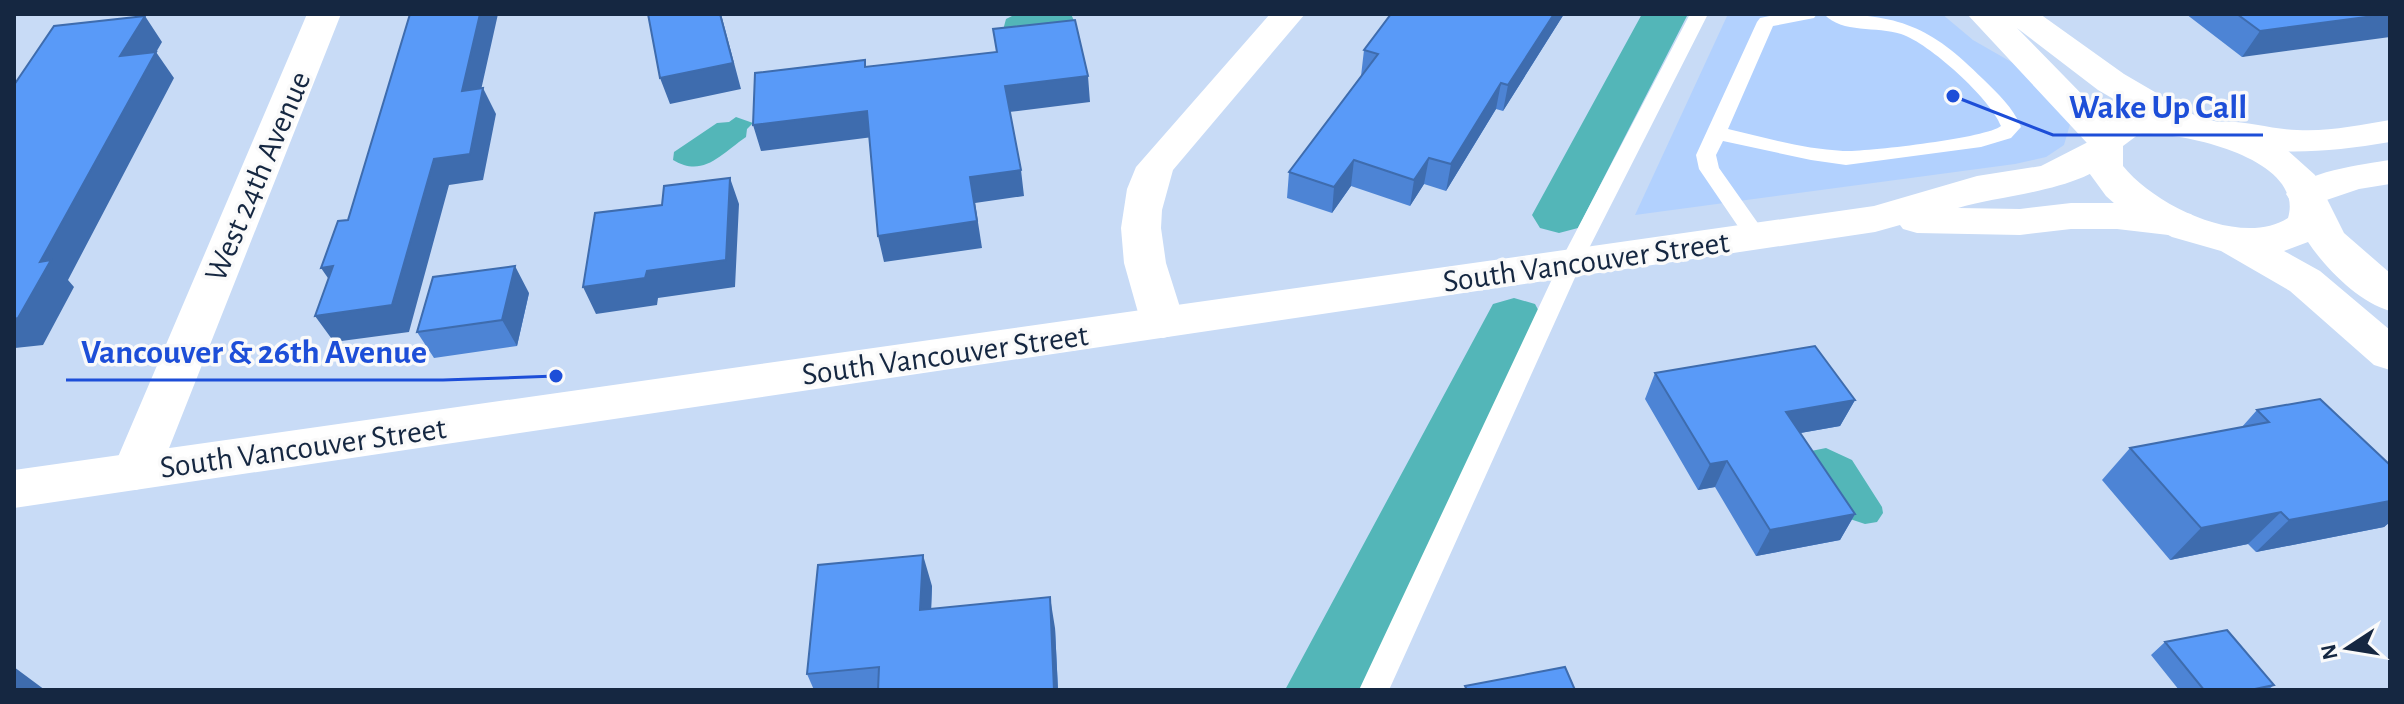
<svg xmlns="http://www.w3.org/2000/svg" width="2404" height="704" viewBox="0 0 2404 704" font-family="'Alegreya Sans',sans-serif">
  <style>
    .built { fill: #b2d1fe }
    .water { fill: #53b6b8 }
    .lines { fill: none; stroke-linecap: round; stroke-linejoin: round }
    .canal { fill: #53b6b8; fill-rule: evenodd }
    .service { fill: #fff; fill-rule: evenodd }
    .minor { fill: #fff; fill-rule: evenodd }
    .tertiary { fill: #fff; fill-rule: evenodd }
    .secondary { fill: #fff; fill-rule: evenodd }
    .wall { fill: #4d84d5 }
    .shaded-wall { fill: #3e6cae }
    .building { fill: #599af8; stroke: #3e6cae; stroke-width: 2 }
    .labels { text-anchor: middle; stroke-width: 7; stroke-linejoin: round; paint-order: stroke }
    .street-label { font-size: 32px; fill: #152741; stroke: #fafafa }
    .leader { fill: none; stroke: #1d4ed8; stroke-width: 3 }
    .callout-dot { fill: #1d4ed8; stroke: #fafafa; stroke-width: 3 }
    .callout-label { font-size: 34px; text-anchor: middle; font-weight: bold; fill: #1d4ed8; stroke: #fafafa; stroke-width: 7; stroke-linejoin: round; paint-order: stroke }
  </style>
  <rect width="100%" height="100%" fill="#c8dbf6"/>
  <path class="built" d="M1728,14h214l31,26 54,31 44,50 -7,24 -18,12 -31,7 -380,51z"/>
  <path class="water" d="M1016,14h55l4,9 -72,7 3,-11z
    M736,117l17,6 -6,6 -1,8c-26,18 -43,41 -73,23l1,-8 43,-29 12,-1z
    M1826,448l26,12 30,47 1,6 -6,9 -12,2 -15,-5 -39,-68z"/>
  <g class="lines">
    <path class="canal" d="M1642,14h46l-110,214 -19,5 -19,-5 -8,-13z
      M1514,298l21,6 8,15 -183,371h-75l208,-386z"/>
    <path class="service" d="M1690,14h18l-126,248 -193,428h-30l201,-428z
      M1779,14h38l-3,4 -41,8 -45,103c38,9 76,20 115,22 23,1 144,-13 158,-25 -10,-27 -72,-83 -100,-92 -24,-8 -59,0 -77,-20 75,0 106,12 159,65 15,15 30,28 38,48l-10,11 -30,9 -135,18 -35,-5 -88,-19 -7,14 3,13 48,68 -3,5h-16l-49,-72 -3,-14 61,-133 3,-4z"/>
    <path class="minor" d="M307,14h34l-181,457 -7,13 -17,6 -17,-6 -7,-13z
      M1270,14h35l-132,156 -11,40 -1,18 5,35 19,60 -7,11 -15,4 -15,-4 -7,-11 -17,-60 -3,-35 6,-39 9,-22z"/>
    <path class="tertiary" d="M2390,120v22c-66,11 -120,15 -186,-2l-6,-8 6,-8c30,-8 62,5 93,6 31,2 62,-5 93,-10z
      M2101,138l13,4 6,8c-28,41 -117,44 -162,58l62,1 51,-6h46l74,11 6,9 -6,9 -14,4 -60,-7h-46l-51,6 -103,-2 -14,-4 -3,-4 -25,7 -1861,276v-38l1860,-264 103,-30 64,-10 47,-24z
      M2390,160v24l-31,5 -53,18 -14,-4 -6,-9c15,-22 78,-30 104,-34z"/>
    <path class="secondary" d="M1967,14h73l84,60 72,42 51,14 38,18 30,27 29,58 46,40v38c-31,-9 -64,-42 -82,-69l-24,9 36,20 70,59v40l-16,-5 -84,-74 -69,-40 -49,-14 -48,-25 -18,-16 -19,-26 -4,-14 4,-13zM2017,28l81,62 38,22 -28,9zM2139,134c41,-3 167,24 149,84 -47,30 -134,-13 -165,-52v-20z"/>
  </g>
  <path class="wall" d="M1391,14h173l-61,97 -7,-2 -50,82 -22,-7 -14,22 -59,-20 -19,27 -45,-15 2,-26 72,-96 3,-26z
    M2186,14h204l-148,43z
    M529,293l-12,53 -83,12 -17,-26z
    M1655,373l200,27 -15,26 -40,7 55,81 -15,26 -84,16 -41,-69 -17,3 -53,-91z
    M2257,410l133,55v57l-6,5 -128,25 -8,-8 -78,16 -68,-80 28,-32 111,-20z
    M932,586l-1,23 124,19 3,62h-244l-7,-16z
    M2165,642l109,43 -6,5h-89l-28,-35z"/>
  <path class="shaded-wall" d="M480,14h18l-23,103 -13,-26z
    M720,14h1l20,75 -71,15 -10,-26z
    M1554,14h10l-61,97 5,-26z
    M2390,14v23l-148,20 18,-26z
    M145,16l17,26 -23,40 -19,-26z
    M156,52l18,26 -106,202 6,7 -31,58 -28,3 -1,3v-32l26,-57z
    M1088,76l2,26 -81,10 -4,-26z
    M1501,83l-5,26 -50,82 5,-27z
    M483,88l13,26 -13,66 -34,5 -40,147 -75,10 -19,-26 119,-157z
    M867,111l6,26 -112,14 -8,-26z
    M1429,158l-5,26 -14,22 4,-26z
    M1354,160l-3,26 -19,27 2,-26z
    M1021,170l3,26 -49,7 7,45 -98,14 -6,-26 92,-59z
    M730,178l9,26 -4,83 -77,11 -1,7 -61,9 -13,-27 64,-16z
    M333,266l6,28 -18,-26z
    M515,266l14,27 -12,53 -15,-26z
    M1855,400l-15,26 -67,12 13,-26z
    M1727,461l-12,26 -17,3 12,-26z
    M2390,501v21l-6,5 -128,25 33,-32z
    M2281,512l-33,32 -78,16 31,-32z
    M1855,514l-15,26 -84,16 14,-26z
    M923,555l9,31 -2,54 -10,-30z
    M1050,597l5,31 3,62h-4z
    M14,667l31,23h-31z"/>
  <path class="building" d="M410,14h70l-18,77 21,-3 -13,66 -36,5 -42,146 -77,11 18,-50 -12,2 17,-47 10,-1z
    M648,14h72l13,49 -73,15z
    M1391,14h163l-46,71 -7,-2 -50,81 -22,-6 -15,22 -60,-20 -20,27 -45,-15 89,-118 -14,-4z
    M2237,14h152l-129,17z
    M145,16l-25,40 36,-4 -116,210 11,-2 -33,58 -4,1v-234l40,-59z
    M1075,20l13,56 -83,10 16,84 -51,7 7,44 -99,15 -11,-125 -114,14 2,-52 110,-13v7l132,-15 -4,-23z
    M730,178l-4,82 -79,11 -2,7 -62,9 12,-74 67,-8 2,-19z
    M515,266l-13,54 -85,12 16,-55z
    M1815,346l40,54 -69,12 69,102 -85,16 -43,-69 -17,3 -55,-91z
    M2320,399l70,66v36l-101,19 -8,-8 -80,16 -71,-80 139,-26 -12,-12z
    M923,555l-3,55 130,-13 4,93h-176l1,-23 -72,7 11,-109z
    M2227,630l47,55 -24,5h-46l-39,-48z
    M1565,667l10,23h-108l-2,-4z"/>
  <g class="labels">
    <g class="street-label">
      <text transform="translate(257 176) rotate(-67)" y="11">West 24th Avenue</text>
      <text transform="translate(1586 261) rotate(-8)" y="11">South Vancouver Street</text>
      <text transform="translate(945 354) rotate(-8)" y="11">South Vancouver Street</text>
      <text transform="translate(303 447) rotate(-8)" y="11">South Vancouver Street</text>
    </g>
  </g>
  <path class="leader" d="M1953 96L2053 135H2263M556 376L443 380H66"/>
  <g class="callout-dot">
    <circle cx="1953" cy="96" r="8"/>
    <circle cx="556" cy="376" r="8"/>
  </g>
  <g class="callout-label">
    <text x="2158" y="118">Wake Up Call</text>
    <text x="254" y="363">Vancouver &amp; 26th Avenue</text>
  </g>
  <rect width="2404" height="704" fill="none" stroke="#152741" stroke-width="32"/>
  <g transform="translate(2348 648) rotate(258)" stroke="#fafafa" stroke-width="6" paint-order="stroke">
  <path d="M0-6L14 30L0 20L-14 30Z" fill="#152741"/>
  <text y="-12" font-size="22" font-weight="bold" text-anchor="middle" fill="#152741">N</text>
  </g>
</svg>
